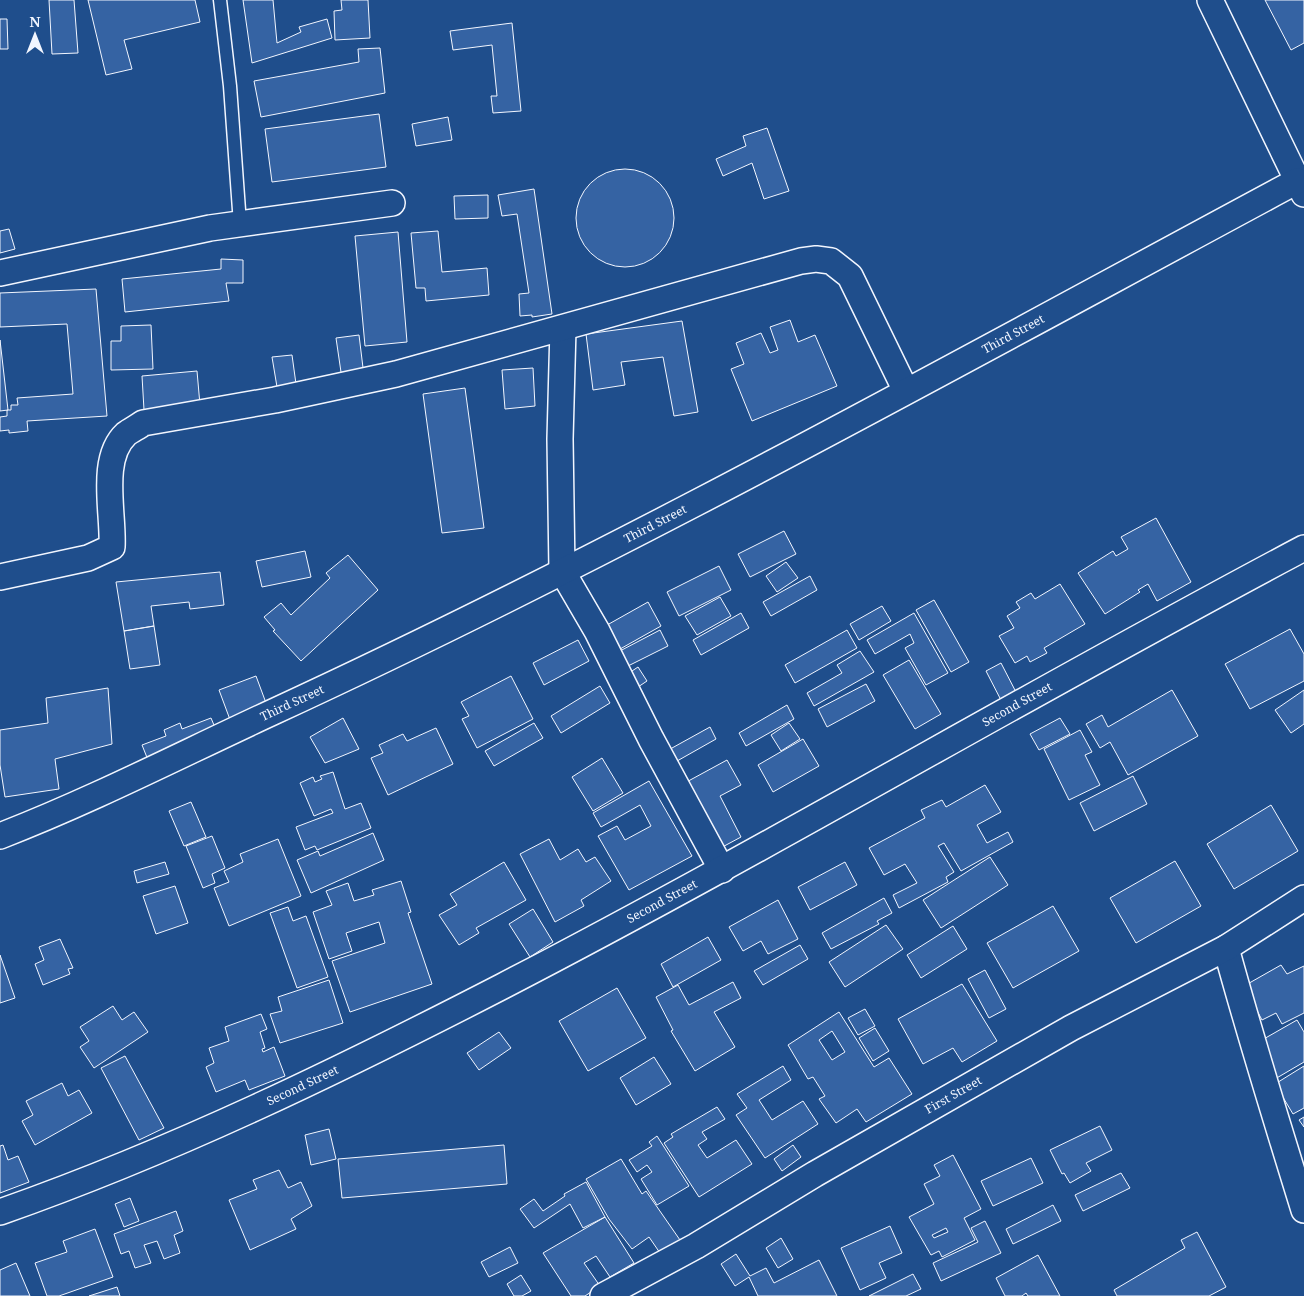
<svg xmlns="http://www.w3.org/2000/svg" width="1304" height="1296" viewBox="0 0 1304 1296" font-family="'Noto Serif',serif">
  <style>
    .building { fill: #3563a3; stroke: #f2f6ff; fill-rule: evenodd }
    .lines { fill: none; stroke-linecap: round; stroke-linejoin: round }
    .service-casing { stroke: #f2f6ff; stroke-width: 15 }
    .minor-casing { stroke: #f2f6ff; stroke-width: 28 }
    .service { stroke: #1f4e8c; stroke-width: 12 }
    .minor { stroke: #1f4e8c; stroke-width: 25 }
    .labels { text-anchor: middle; stroke-width: 4; stroke-linejoin: round; paint-order: stroke }
    .street-label { font-size: 12px; fill: #f2f6ff; stroke: #1f4e8c }
  </style>
  <rect width="100%" height="100%" fill="#1f4e8c"/>
  <path class="building" d="M49,0h25l4,53 -26,1z
    M88,0h107l5,22 -76,18 8,29 -26,6z
    M243,0h30l4,43 24,-11 -2,-5 28,-8 5,19 -80,25z
    M341,0h27l2,38 -35,2 -1,-29 8,-1z
    M1265,0h39v43l-13,7z
    M0,19h7l1,30h-8z
    M512,23l9,88 -28,2 -2,-17h6l-5,-51 -39,5 -3,-19z
    M380,48l5,45 -124,24 -7,-36 105,-19 -1,-13z
    M379,114l7,53 -114,15 -7,-53z
    M448,117l4,23 -36,6 -4,-22z
    M767,128l22,63 -25,8 -12,-36 -29,13 -7,-17 30,-13 -3,-10z
    M576 218a49 49 0 1 1 98 0a49 49 0 1 1-98 0Z
    M534,189l18,125 -20,3v-2l-12,1 -1,-22 10,-1 -12,-79 -15,2 -4,-21z
    M488,195v23l-33,1 -1,-23z
    M9,229l6,20 -15,4v-22z
    M438,231l4,41 45,-4 2,27 -63,6 -1,-13h-9l-5,-55z
    M398,232l9,110 -42,4 -10,-110z
    M221,259l22,1v23h-17l3,18 -104,11 -3,-33 99,-10z
    M96,289l11,127 -80,5 1,10 -19,2v-3l-9,1v-14l7,-1v-6h4v-5h7l-1,-7 56,-4 -6,-70 -67,3v-34z
    M790,320l8,22 17,-7 22,51 -85,35 -21,-52 13,-5 -8,-21 25,-10 9,20 8,-3 -8,-23z
    M682,321l16,91 -24,4 -11,-59 -42,5 4,23 -32,5 -7,-56z
    M151,325l2,44 -42,1v-29h10v-15z
    M359,335l5,41 -22,3 -6,-41z
    M0,340l8,70 -8,1z
    M292,355l4,29 -19,3 -5,-30z
    M533,368l2,38 -30,3 -3,-39z
    M197,371l3,34 -56,5 -2,-34z
    M465,388l19,140 -42,5 -19,-139z
    M1156,518l35,64 -34,19 -9,-17 -10,6 2,2 -35,22 -27,-41 35,-22 3,5 12,-7 -7,-12z
    M784,531l12,23 -46,23 -12,-23z
    M305,551l6,26 -49,10 -6,-26z
    M348,555l30,35 -77,71 -28,-30 2,-1 -11,-13 17,-14 10,12 39,-37 -4,-5z
    M786,562l12,16 -21,14 -11,-16z
    M719,566l12,24 -52,26 -12,-24z
    M220,572l4,33 -34,4 -1,-7 -38,4 3,20 -30,5 -8,-49z
    M810,576l7,14 -46,26 -8,-14z
    M1060,584l25,40 -41,24 3,5 -17,9 -3,-6 -12,7 -16,-27 15,-8 -7,-12 13,-8 -4,-6 15,-9 4,6z
    M720,597l11,19 -34,19 -12,-19z
    M934,600l35,62 -18,10 -35,-62z
    M648,602l13,24 -48,27 -13,-24z
    M882,606l9,15 -32,19 -9,-16z
    M741,613l8,15 -48,27 -8,-15z
    M914,613l34,60 -22,12 -21,-37 9,-5 -4,-9 -35,20 -8,-14z
    M154,626l6,39 -30,4 -6,-38z
    M1290,629l14,25v27l-54,28 -25,-45z
    M660,630l8,16 -42,21 -8,-15z
    M847,630l10,18 -62,35 -10,-18z
    M578,640l11,21 -45,24 -11,-22z
    M860,651l14,21 -60,34 -7,-13 35,-20 -5,-8z
    M909,660l32,54 -26,15 -32,-54z
    M1001,663l17,33 -15,8 -17,-33z
    M638,667l9,14 -12,8 -9,-14z
    M256,676l13,35 -37,14 -13,-35z
    M511,676l22,43 -56,29 -15,-29 7,-3 -8,-14z
    M866,684l9,17 -48,26 -9,-18z
    M600,686l10,17 -49,30 -10,-17z
    M108,688l4,56 -57,15 4,30 -54,8 -5,-32v-35l48,-7 -2,-25z
    M1172,690l26,46 -70,39 -18,-33 -10,6 -14,-24 16,-9 6,12z
    M1304,690v34l-13,9 -16,-23z
    M787,705l7,14 -48,27 -7,-13z
    M211,718l8,19 -69,28 -8,-20 24,-9 -2,-6 16,-7 2,6z
    M343,718l16,31 -34,14 -15,-26z
    M1060,718l10,16 -31,16 -9,-16z
    M534,723l9,15 -49,28 -9,-15z
    M789,723l11,16 -19,12 -10,-16z
    M710,727l6,12 -46,26 -7,-12z
    M436,728l17,36 -65,31 -17,-37 12,-5 -4,-8 24,-11 4,7z
    M1080,730l12,22 -7,3 15,30 -31,15 -25,-51z
    M803,739l16,27 -46,26 -15,-27z
    M602,758l21,35 -30,18 -21,-34z
    M727,760l14,25 -21,11 21,41 -26,14 -34,-66z
    M333,772l12,37 16,-6 10,25 -54,22 -2,-4 -10,4 -9,-23 37,-14 -2,-4 -17,7 -14,-33 13,-6 2,5 7,-3 -2,-3z
    M1133,776l14,28 -53,27 -14,-28z
    M649,781l43,75 -63,34 -31,-54 19,-10 8,14 26,-14 -11,-21 -39,22 -8,-14z
    M985,785l16,27 -24,13 10,18 21,-11 5,10 -52,29 -17,-28 -6,3 16,26 -8,5 2,5 -49,26 -6,-13 24,-12 -12,-19 -21,11 -15,-27 56,-30 -4,-8 21,-10 4,7z
    M191,802l15,35 -22,9 -15,-35z
    M1271,805l27,46 -64,38 -27,-45z
    M373,833l11,27 -73,33 -14,-33 21,-9 2,5z
    M212,836l13,32 -13,6 3,9 -12,5 -17,-42z
    M278,839l23,57 -72,30 -15,-38 15,-6 -5,-11 19,-9 -3,-8z
    M549,839l11,21 18,-11 8,13 9,-5 16,24 -30,19 3,6 -29,16 -35,-68z
    M990,857l18,28 -67,43 -18,-28z
    M1175,861l26,45 -65,37 -26,-45z
    M165,862l4,12 -32,9 -3,-12z
    M504,862l22,38 -50,28 3,5 -20,12 -20,-30 18,-10 -7,-11z
    M845,862l12,23 -47,25 -12,-23z
    M401,881l10,31 -3,1 24,71 -82,28 -18,-51 53,-18 -6,-21 -33,11 6,18 -23,8 -16,-47 19,-7 -6,-14 22,-8 6,18 20,-6 -2,-5z
    M175,886l13,37 -32,11 -13,-38z
    M884,898l8,15 -15,8 2,3 -48,25 -9,-16z
    M778,900l20,39 -30,15 -7,-13 -18,10 -14,-24z
    M1053,906l26,45 -66,37 -26,-45z
    M288,907l5,14 13,-5 22,61 -31,11 -27,-75z
    M533,909l20,33 -23,15 -21,-33z
    M886,925l17,24 -58,38 -16,-25z
    M953,926l14,23 -46,29 -14,-23z
    M708,937l13,23 -48,27 -12,-23z
    M60,939l13,29 -5,1 2,5 -27,11 -8,-21 9,-4 -5,-13z
    M800,945l8,14 -45,26 -9,-14z
    M0,955l15,43 -15,5z
    M1281,965l6,9 17,-8v47l-22,11 -6,-11 -14,7 -18,-34z
    M985,970l21,39 -17,9 -21,-39z
    M329,980l14,43 -63,20 -10,-29 12,-3 -4,-14z
    M733,982l8,16 -27,14 21,35 -40,24 -24,-40 2,-1 -17,-33 22,-12 11,20z
    M962,984l35,57 -35,21 -9,-14 -30,16 -25,-45z
    M617,988l29,50 -58,33 -29,-50z
    M113,1006l9,14 12,-8 14,20 -54,36 -14,-21 9,-6 -9,-14z
    M865,1009l10,17 -17,9 -10,-17z
    M839,1012l35,55 15,-9 23,36 -46,28 -9,-13 -21,14 -17,-24 6,-3 -12,-19 -5,2 -20,-34zM832,1031l13,21 -13,8 -13,-20z
    M261,1014l6,15 -7,3 5,16 -3,1 1,3 11,-5 11,29 -36,14 -4,-10 -29,12 -10,-25 8,-4 -5,-15 20,-7 -4,-14z
    M1297,1020l7,12v30l-29,17 -20,-35z
    M875,1028l14,23 -16,10 -14,-23z
    M499,1032l12,16 -32,22 -12,-17z
    M125,1056l39,72 -25,12 -38,-72z
    M654,1057l17,27 -35,21 -16,-27z
    M783,1066l8,14 -32,20 13,20 31,-19 15,23 -53,34 -29,-43 11,-7 -10,-14z
    M1304,1066v42l-11,6 -18,-30z
    M62,1083l6,13 11,-6 13,23 -57,32 -13,-24 11,-6 -7,-14z
    M717,1107l8,12 -23,13 5,7 -9,6 9,13 29,-18 16,24 -53,33 -35,-54 9,-6 -2,-3z
    M1304,1117v10l-5,-7z
    M1100,1126l12,24 -26,13 5,8 -21,12 -6,-10 -2,1 -12,-24z
    M329,1129l7,30 -25,6 -6,-30z
    M657,1136l32,50 -32,19 -16,-26 11,-7 -5,-7 -10,7 -8,-12 23,-14 -3,-4z
    M3,1145l5,15 10,-4 11,26 -29,11v-47z
    M504,1145l3,39 -165,14 -4,-39z
    M793,1145l8,12 -19,14 -8,-12z
    M953,1155l28,54 -17,9 11,22 -33,17 -3,-6 -8,4 -22,-38 25,-13 -10,-20 16,-8 -6,-11zM946,1228l2,4 -14,6 -2,-3z
    M1031,1158l12,25 -50,23 -12,-25z
    M621,1159l21,35 4,-3 34,49 -20,13 -11,-16 -17,12 -23,-30 -23,-40z
    M279,1170l9,18 13,-6 11,24 -21,13 5,10 -46,21 -21,-50 28,-11 -4,-9z
    M1121,1173l9,15 -47,23 -8,-16z
    M586,1182l19,35 -22,11 -13,-24 -36,24 -14,-19 14,-10 9,12 22,-15 -1,-2z
    M130,1198l9,23 -15,6 -9,-23z
    M1053,1205l8,16 -48,23 -7,-15z
    M176,1211l7,20 -9,4 6,18 -16,6 -7,-18 -13,4 7,18 -16,5 -6,-17 -8,3 -7,-20z
    M605,1217l29,46 -24,14 -14,-21 -12,7 16,23 -15,10h-14l-28,-43z
    M985,1221l16,32 -60,28 -8,-18 45,-21 -7,-14z
    M890,1226l12,27 -23,10 7,15 -26,12 -19,-42z
    M95,1229l18,48 -54,19h-12l-12,-33 32,-11 -4,-11z
    M1197,1232l29,55 -17,9h-92l-3,-6 71,-42 -4,-8z
    M781,1238l12,21 -15,9 -12,-20z
    M510,1247l8,16 -29,14 -8,-15z
    M736,1254l14,22 16,-8 8,15 45,-23 18,36h-79l-9,-19 -14,9 -14,-22z
    M1038,1255l22,41h-32l-2,-3 -4,3h-17l-9,-18z
    M16,1263l14,33h-30v-26z
    M913,1274l8,15 -15,7h-37z
    M521,1275l10,16 -9,5h-8l-7,-12z
    M117,1287l3,9h-31z"/>
  <g class="lines">
    <g class="service-casing">
      <path id="service" d="M220,0l10,86 10,138"/>
    </g>
    <g class="minor-casing">
      <g id="minor">
        <path d="M1210,0l94,194"/>
        <path d="M0,273l210,-45 182,-25"/>
        <path d="M563,328l-3,111 2,132 35,60 54,108 71,131"/>
        <path d="M0,577l88,-19 24,-11c2,-33 -13,-88 14,-113 5,-4 12,-7 17,-11l132,-23 121,-26 405,-113 15,-2 15,2 19,15 56,115"/>
        <path id="s1" d="M0,836c93,-36 182,-82 273,-124 349,-161 685,-349 1024,-531"/>
        <path d="M1226,948c24,88 51,175 78,262"/>
        <path id="s2" d="M0,1212c174,-61 340,-142 503,-226 270,-140 532,-296 801,-438"/>
        <path id="s3" d="M603,1296l93,-50 119,-72 256,-146 155,-80 78,-50"/>
      </g>
    </g>
    <use href="#service" class="service"/>
    <use href="#minor" class="minor"/>
  </g>
  <g class="labels">
    <g class="street-label">
      <text dy="4" stroke="none"><textPath href="#s1" startOffset="1131">Third Street</textPath></text>
      <text dy="4" stroke="none"><textPath href="#s1" startOffset="726">Third Street</textPath></text>
      <text dy="4" stroke="none"><textPath href="#s1" startOffset="321">Third Street</textPath></text>
      <text dy="4" stroke="none"><textPath href="#s2" startOffset="1138">Second Street</textPath></text>
      <text dy="4" stroke="none"><textPath href="#s2" startOffset="732">Second Street</textPath></text>
      <text dy="4" stroke="none"><textPath href="#s2" startOffset="328">Second Street</textPath></text>
      <text dy="4" stroke="none"><textPath href="#s3" startOffset="404">First Street</textPath></text>
    </g>
  </g>
  <g transform="translate(35 35)" stroke="#1f4e8c" stroke-width="4" paint-order="stroke">
  <path d="M0-4L9 19L0 12L-9 19Z" fill="#f2f6ff"/>
  <text y="-8" font-size="14" font-weight="bold" text-anchor="middle" fill="#f2f6ff">N</text>
  </g>
</svg>
